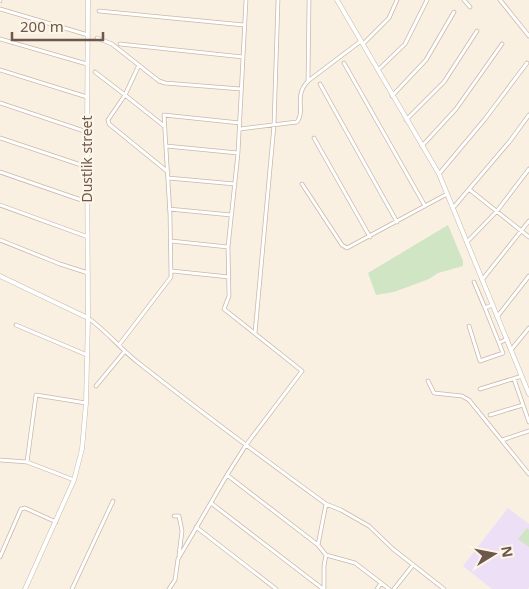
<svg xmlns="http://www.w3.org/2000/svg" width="529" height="589" viewBox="0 0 529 589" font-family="'Noto Sans',sans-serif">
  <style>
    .education { fill: #eddff5 }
    .green { fill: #d0e5c3 }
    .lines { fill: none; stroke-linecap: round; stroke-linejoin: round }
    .minor-casing { stroke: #c8b8ab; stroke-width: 4.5 }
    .tertiary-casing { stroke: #c8b8ab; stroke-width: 5 }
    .minor { stroke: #fff; stroke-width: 3 }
    .tertiary { stroke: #fff; stroke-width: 4 }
    .labels { text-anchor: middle; stroke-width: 4.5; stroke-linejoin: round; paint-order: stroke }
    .street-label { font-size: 14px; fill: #6e584c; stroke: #fdf5e8 }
  </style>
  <rect width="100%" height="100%" fill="#f9f0e2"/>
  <path class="education" d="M508,508l21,16v63l-1,2h-36l-29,-23z"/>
  <path class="green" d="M448,225l15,36v5l-25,7 -9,6 -35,13 -18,3 -8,-22z
    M527,528l2,2v17l-11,-8z"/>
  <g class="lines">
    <g class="minor-casing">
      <path id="minor" d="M464,0l6,7
        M500,0l29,36
        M0,1v-1
        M0,9l88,26
        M99,11l145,14
        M97,38l15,6 47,37 6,2 76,6
        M0,39l87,25
        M120,44l123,13
        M363,44l26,-26 8,-18
        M344,63l81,143
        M0,70l87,27
        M378,70l27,-26 22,-44
        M95,72l30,23 14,-30
        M308,81l1,-81
        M320,84l77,138
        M392,96l34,-36 28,-48
        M0,103l87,29
        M406,120l38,-38 33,-51
        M164,126l-39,-31 -17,25 1,4 59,48
        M240,129l57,-7c9,-12 -4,-25 11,-41l53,-40
        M0,138l87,29
        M314,138l56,99
        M166,146l72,7
        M422,146l34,-37 46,-65
        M0,172l87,30
        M439,174l46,-55 42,-56
        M168,178l67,6
        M302,184l40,61 5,3 100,-54
        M470,190l59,47
        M0,205l88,32
        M453,208l57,-67 19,-26
        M169,209l62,6
        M0,240l60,24 28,9
        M171,241l57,6
        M467,242l30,-31 32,-42
        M172,271l57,6
        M482,280l47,-59
        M474,282l11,26 7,-3
        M485,308l14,35
        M497,317l32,-41
        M88,318c19,13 33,32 52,46 61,48 123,94 186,140l15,6 28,16 24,23 51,40
        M16,325l71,30
        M469,326l11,35 23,-8 -4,-10 8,-4
        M255,333l19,-208 4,-125
        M119,345l52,-68 -1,-62 -6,-100 76,8
        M511,350l18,-22
        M514,379l15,43
        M428,381l6,12 28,3 7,4 60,74
        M96,386l29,-35
        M480,389l42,-13
        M490,415l33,-10
        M502,440l27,-9
        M0,460l27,2 47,18
        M27,462l9,-67 50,8
        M227,475l91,70
        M211,503l112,86
        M174,516h5l3,15 -3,24
        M196,527l80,62
        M326,555l29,8 34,26
        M0,557l21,-48 4,-1 31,14
        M72,589l41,-88
        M169,589l6,-9 3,-21 49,-84 19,-30 56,-74 -78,-62 5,-13 -1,-49 10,-94 8,-153
        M324,589v-23l2,-11 -8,-10 8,-41
        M377,589l4,-6
        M394,589l19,-24"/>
    </g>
    <g class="tertiary-casing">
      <path id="tertiary" d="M337,0l102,174 90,220
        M0,276l88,42
        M25,589l49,-109 8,-31 4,-46 2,-85 -1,-186 1,-132"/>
    </g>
    <use href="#minor" class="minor"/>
    <use href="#tertiary" class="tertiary"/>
  </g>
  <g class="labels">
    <g class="street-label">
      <text transform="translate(87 159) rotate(-90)" y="5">Dustlik street</text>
    </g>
  </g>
  <g transform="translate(494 554) rotate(80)" stroke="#fdf5e8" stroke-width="4" paint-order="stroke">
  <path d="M0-4L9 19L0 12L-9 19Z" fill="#6e584c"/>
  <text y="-8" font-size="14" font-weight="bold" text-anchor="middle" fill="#6e584c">N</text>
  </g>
  <path d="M12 32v8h91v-8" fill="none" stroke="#6e584c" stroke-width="2.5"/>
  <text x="20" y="32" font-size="15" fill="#6e584c" stroke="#fdf5e8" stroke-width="4" paint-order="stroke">200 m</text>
</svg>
